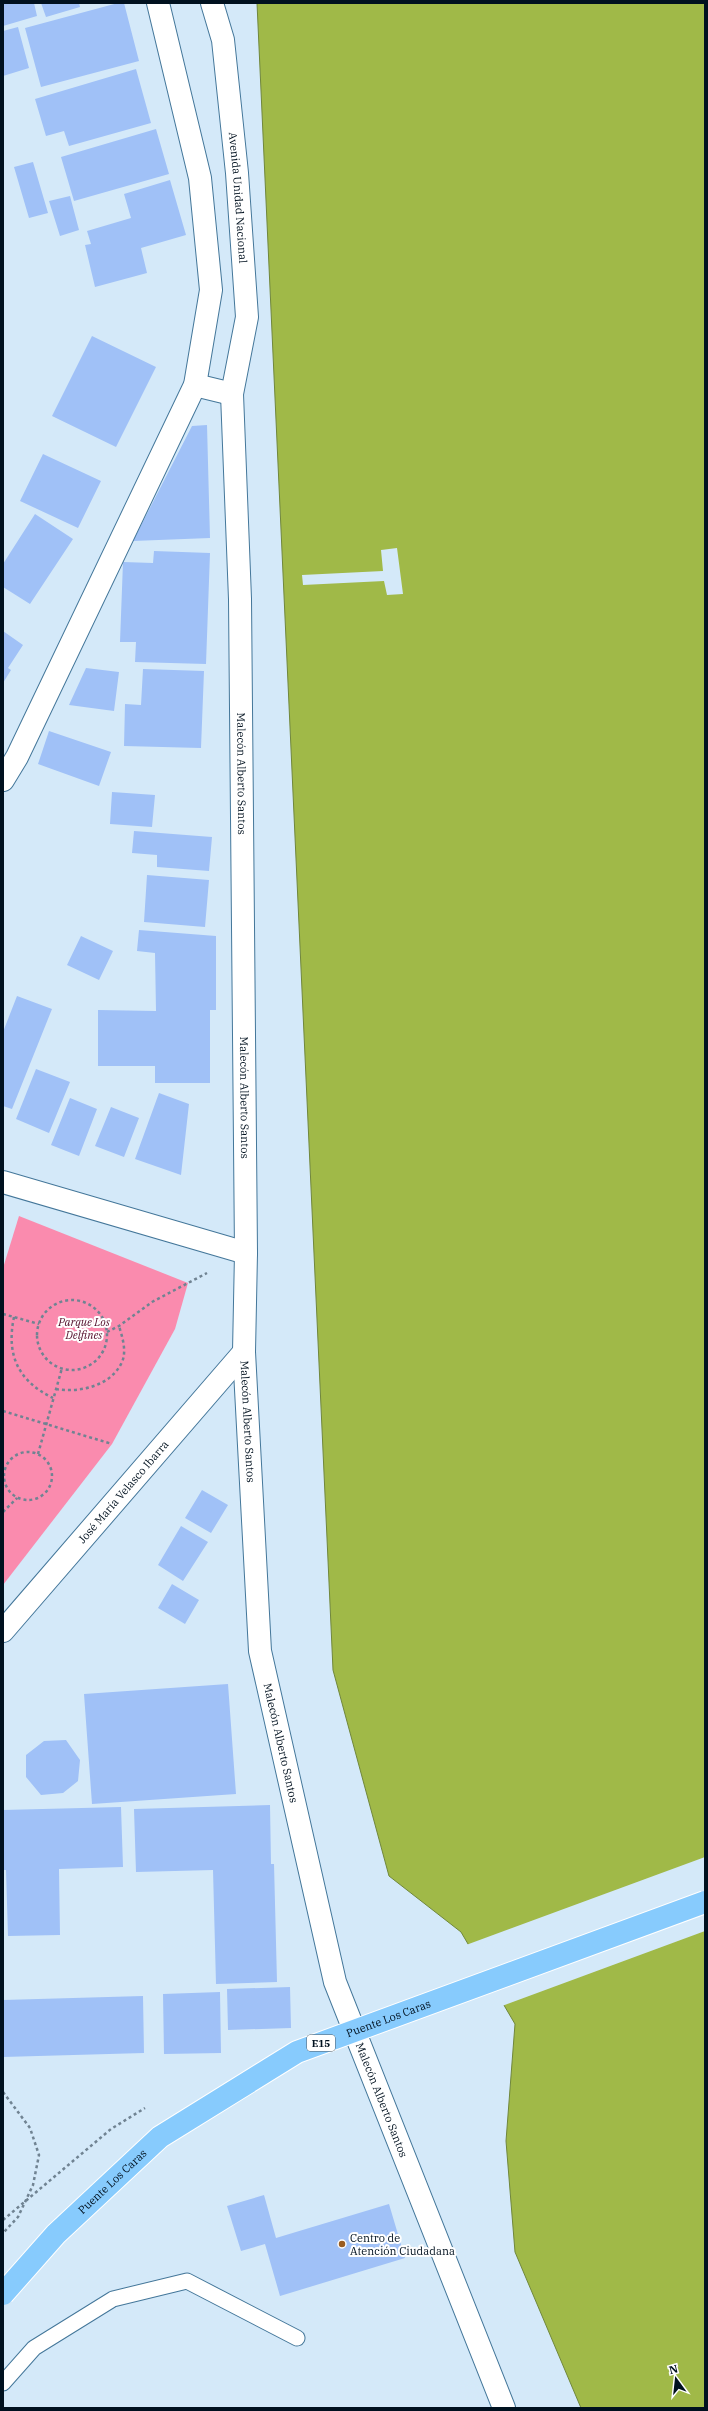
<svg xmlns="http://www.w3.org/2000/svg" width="708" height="2411" viewBox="0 0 708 2411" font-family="'IBM Plex Serif',serif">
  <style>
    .green { fill: #fa8bae }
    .water { fill: #a0b948; stroke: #70873c }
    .pier { fill: #d4e9f9 }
    .building { fill: #a0c1f7 }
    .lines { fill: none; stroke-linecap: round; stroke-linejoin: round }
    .lane-casing { stroke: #44779a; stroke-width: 17 }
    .street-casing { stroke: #44779a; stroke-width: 24 }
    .secondary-casing { stroke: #44779a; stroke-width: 24 }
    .path { stroke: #708392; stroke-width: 2.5; stroke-dasharray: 3 3; stroke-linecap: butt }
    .lane { stroke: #fff; stroke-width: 15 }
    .street { stroke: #fff; stroke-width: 22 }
    .secondary { stroke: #fff; stroke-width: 22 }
    .highway-bridge-casing { stroke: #fff; stroke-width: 24; stroke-linecap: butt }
    .path-bridge { stroke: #708392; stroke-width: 2.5; stroke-dasharray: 3 3; stroke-linecap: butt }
    .highway-bridge { stroke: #87cbfd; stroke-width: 22 }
    .poi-dot { fill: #9a5d21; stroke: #fff; stroke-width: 1.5 }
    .labels { text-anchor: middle; stroke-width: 4; stroke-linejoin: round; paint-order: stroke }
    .shield { fill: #fff; stroke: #4c5862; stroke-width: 1 }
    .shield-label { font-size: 10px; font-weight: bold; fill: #00111f }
    .street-label { font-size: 11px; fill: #00111f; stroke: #fff }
    .park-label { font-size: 11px; font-style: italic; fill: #520c29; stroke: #fff }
    .poi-label { font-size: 11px; fill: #00111f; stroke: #fff; text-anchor: start }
  </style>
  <rect width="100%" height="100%" fill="#d4e9f9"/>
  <path class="green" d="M19,1216l169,67 -13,46 -63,115 -109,141v-317z"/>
  <path class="water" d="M257,3h448v2405h-124l-66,-156 -9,-111 9,-117 -54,-92 -72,-56 -56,-206z"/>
  <path class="pier" d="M397,548l6,46 -16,1 -3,-14 -81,4 -1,-10 81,-4 -2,-21z
    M705,1857v74l-203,75 -36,-61z"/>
  <path class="building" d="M3,3h31l3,13 -34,10z
    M41,3h38l1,4 -34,10z
    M118,3h6l15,58 -98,26 -16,-59z
    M18,27l11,41 -26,8v-45z
    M136,69l15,54 -82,23 -5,-15 -18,5 -11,-37z
    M156,129l13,45 -95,27 -13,-44z
    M33,162l15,51 -19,5 -15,-51z
    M170,180l16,55 -45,13 6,25 -52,14 -10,-42 6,-1 -4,-13 44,-13 -7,-24z
    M70,196l9,34 -19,6 -11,-35z
    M92,336l64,31 -40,80 -64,-31z
    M207,425l3,113 -77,3 59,-115z
    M43,454l58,27 -23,47 -58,-27z
    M35,514l38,25 -43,65 -27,-17v-23z
    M154,551l56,2 -4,111 -71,-2 1,-20h-16l3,-80 30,1z
    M3,631l20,14 -15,23 3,2 -8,13z
    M86,668l33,4 -5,39 -45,-6z
    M143,669l61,2 -3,77 -77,-2 1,-42 16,1z
    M49,731l62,21 -12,34 -61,-22z
    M112,792l43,3 -3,32 -42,-3z
    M134,831l78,6 -3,34 -52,-4v-12l-25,-2z
    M147,875l62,5 -4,47 -61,-5z
    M139,930l77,6v74h-6v73h-55v-17h-57v-56l58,1 -1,-58 -18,-2z
    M81,936l32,15 -14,29 -32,-15z
    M17,996l35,13 -40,100 -9,-3v-74z
    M36,1069l34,13 -21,51 -33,-14z
    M159,1093l30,11 -8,71 -46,-16z
    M70,1098l27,11 -18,47 -28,-11z
    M111,1107l28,11 -15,39 -29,-11z
    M202,1490l26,15 -17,28 -26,-15z
    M181,1526l27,16 -25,39 -25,-16z
    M172,1584l27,16 -14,24 -27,-16z
    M228,1684l8,110 -144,10 -8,-110z
    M66,1740l14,20 -2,21 -15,12 -22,2 -15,-18v-22l18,-14z
    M270,1805l1,59h3l3,118 -61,2 -3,-114 -77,2 -2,-63z
    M121,1807l2,60 -64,2 1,66 -52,1 -2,-66h-3v-60z
    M290,1987l1,41 -63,2 -1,-41z
    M220,1992l1,61 -57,1 -1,-60z
    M143,1996l1,57 -141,4v-57z
    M264,2195l12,43 113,-34 16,54 -125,38 -15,-52 -24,7 -14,-45z"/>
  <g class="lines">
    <g class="lane-casing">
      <path id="lane" d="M3,2383l31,-35 79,-49 74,-18 110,57"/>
    </g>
    <g class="street-casing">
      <g id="street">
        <path d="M195,385l37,9"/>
        <path id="s1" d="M3,1631l241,-279"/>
      </g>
    </g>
    <g class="secondary-casing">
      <g id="secondary">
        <path id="s2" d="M212,3l11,37 14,133 10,144 -15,77 8,205 6,654 -2,99 16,299 75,331 169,426"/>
        <path d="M3,780l14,-23 178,-372 16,-95 -11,-112 -42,-175"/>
        <path d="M3,1182l243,71"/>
      </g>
    </g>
    <path class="path" d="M37 1335a35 35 0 1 1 70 0a35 35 0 1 1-70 0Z
      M3,1314l36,10
      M14,1317c-8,38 4,64 39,81
      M107,1332l12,-6 33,-24 55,-29
      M56,1389c24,4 55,-3 66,-27 5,-11 0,-26 -3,-36
      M3,1411l109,33
      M4 1476a24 24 0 1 1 48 0a24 24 0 1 1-48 0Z
      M38,1454l24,-86
      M3,1512l14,-14
      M3,2092l27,36 9,27 -6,30 -15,32 -15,16"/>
    <use href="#lane" class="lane"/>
    <use href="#street" class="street"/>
    <use href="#secondary" class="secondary"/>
    <g class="highway-bridge-casing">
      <g id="highway-bridge">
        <path id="s3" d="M3,2294l53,-60 104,-97 137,-85 408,-150"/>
      </g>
    </g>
    <path class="path-bridge" d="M3,2220l108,-91 34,-21"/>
    <use href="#highway-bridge" class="highway-bridge"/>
  </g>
  <circle class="poi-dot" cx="342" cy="2244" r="4"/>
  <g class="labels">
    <rect class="shield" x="307" y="2035" width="28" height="16" rx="3"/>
    <g class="shield-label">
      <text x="321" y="2047">E15</text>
    </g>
    <g class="street-label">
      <text dy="4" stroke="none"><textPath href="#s2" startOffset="197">Avenida Unidad Nacional</textPath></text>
      <text dy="4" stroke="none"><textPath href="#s2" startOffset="775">Malecón Alberto Santos</textPath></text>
      <text dy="4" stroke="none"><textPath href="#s2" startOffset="1099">Malecón Alberto Santos</textPath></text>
      <text dy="4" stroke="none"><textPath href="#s2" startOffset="1423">Malecón Alberto Santos</textPath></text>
      <text dy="4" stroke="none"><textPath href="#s1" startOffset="184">José María Velasco Ibarra</textPath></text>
      <text dy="4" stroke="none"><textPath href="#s2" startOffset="1747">Malecón Alberto Santos</textPath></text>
      <text dy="4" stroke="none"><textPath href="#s3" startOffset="481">Puente Los Caras</textPath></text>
      <text dy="4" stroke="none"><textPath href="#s2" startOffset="2119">Malecón Alberto Santos</textPath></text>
      <text dy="4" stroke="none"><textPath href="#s3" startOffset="157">Puente Los Caras</textPath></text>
    </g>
    <g class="park-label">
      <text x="84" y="1326">Parque Los<tspan x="84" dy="13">Delfines</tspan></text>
    </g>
    <g class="poi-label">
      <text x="350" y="2242">Centro de<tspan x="350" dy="13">Atención Ciudadana</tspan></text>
    </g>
  </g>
  <rect width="708" height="2411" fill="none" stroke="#00111f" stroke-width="8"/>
  <g transform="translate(676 2379) rotate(345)" stroke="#ffffff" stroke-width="3" paint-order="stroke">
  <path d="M0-3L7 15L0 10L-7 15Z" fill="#00111f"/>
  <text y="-6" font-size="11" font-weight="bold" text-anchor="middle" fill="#00111f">N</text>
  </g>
</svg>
